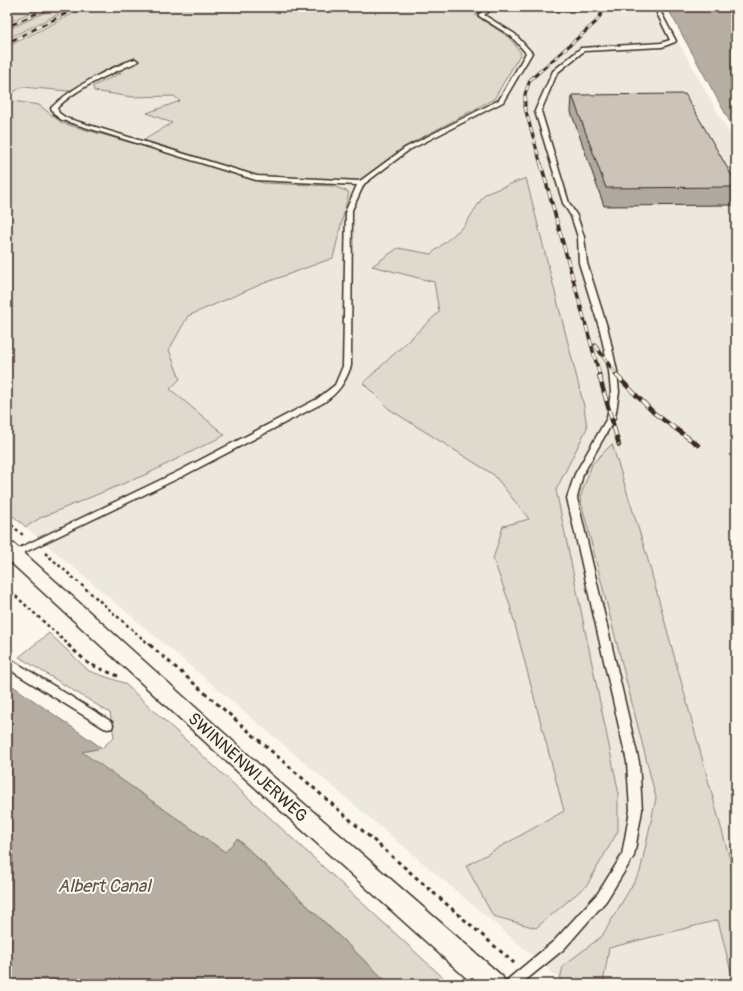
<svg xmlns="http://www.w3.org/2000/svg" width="743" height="991" viewBox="0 0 743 991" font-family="Pangolin,sans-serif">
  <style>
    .built { fill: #ede8dd }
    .green { fill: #dfd9ce; stroke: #8d8276 }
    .water { fill: #b6aea2; stroke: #85796d }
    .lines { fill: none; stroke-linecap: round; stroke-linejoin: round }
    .service-casing { stroke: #3b2a1e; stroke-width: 3 }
    .minor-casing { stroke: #3b2a1e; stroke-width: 3 }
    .path-far1 { stroke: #3b2a1e; stroke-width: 2.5; stroke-dasharray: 3 3; stroke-linecap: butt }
    .path { stroke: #3b2a1e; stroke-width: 3; stroke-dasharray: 4 4; stroke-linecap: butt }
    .service { fill: #fbf7ec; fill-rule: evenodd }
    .minor { fill: #fbf7ec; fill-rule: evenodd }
    .rail-far2-casing { stroke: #3b2a1e; stroke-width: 3 }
    .rail-far1-casing { stroke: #3b2a1e; stroke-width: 3.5 }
    .rail-casing { stroke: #3b2a1e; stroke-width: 4.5 }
    .rail-far2 { stroke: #fbf7ec; stroke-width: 2; stroke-dasharray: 5.5; stroke-linecap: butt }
    .rail-far1 { stroke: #fbf7ec; stroke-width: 2.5; stroke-dasharray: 7; stroke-linecap: butt }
    .rail { stroke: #fbf7ec; stroke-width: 3; stroke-dasharray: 9; stroke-linecap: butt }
    .wall { fill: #afa99f; stroke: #3b2a1e }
    .building { fill: #ccc4b9; stroke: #3b2a1e }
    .labels { text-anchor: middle; stroke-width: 4; stroke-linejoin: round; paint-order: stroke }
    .near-street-label { font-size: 17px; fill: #3b2a1e; stroke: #fbf7ec }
    .near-water-label { font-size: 18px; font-style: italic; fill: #605246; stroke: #fbf7ec }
  </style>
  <rect width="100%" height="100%" fill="#fbf7ec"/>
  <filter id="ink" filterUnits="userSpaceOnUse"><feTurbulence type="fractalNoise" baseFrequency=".025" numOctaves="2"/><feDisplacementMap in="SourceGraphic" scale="8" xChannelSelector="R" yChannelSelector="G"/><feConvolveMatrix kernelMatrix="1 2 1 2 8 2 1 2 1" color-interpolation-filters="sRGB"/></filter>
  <g filter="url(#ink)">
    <path class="built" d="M176,7h483l77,138v839h-170l-559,-473v-142l5,-1 -5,-249 31,-14 -31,-5v-4l15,-9 46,4z"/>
    <path class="green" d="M9,7h34l-36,16v-15z
      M56,7h17l-66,32v-9z
      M86,7h399l-10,8 34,22 12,16 -27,46 -90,48 -45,34 -101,-5 -114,-36 28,-17 -25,-10 33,-12 -6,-5 -42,1 -38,-6 -1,-5 28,-13 -18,2 -35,16 -46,-4 -15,9v-49z
      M7,100l32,5 23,18 137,39 64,21 70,3 16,6 -16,66 -71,26 -74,32 -19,34 11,29 -10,10 55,46 -78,39 -107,44 -14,9 -19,-16v-142l4,-2 -4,-3z
      M526,178l58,228 3,22 -31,62 62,299v42l-31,54 -51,43 -43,-12 -27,-50 98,-55 -55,-209 -16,-43 10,-33 26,-7 -35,-44 -105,-66 -26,-26 76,-71 -5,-30 -62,-16 26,-18 33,6 33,-28 21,-32z
      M612,444l34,109 90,329v102h-2l-16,-64 -109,28 -6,36h-44l4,-18 39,-30 38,-64 16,-74 -76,-300 12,-34z
      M49,633l40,38 35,12 326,301h-61l-151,-145 -13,13 -144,-100 21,-4 12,-11 -4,-24 -91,-56z"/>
    <path class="water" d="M667,7h69v126z
      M7,682l95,66 -20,4 143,100 12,-13 152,145h-382z"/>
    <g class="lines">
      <g class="service-casing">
        <path id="service" d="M490,7h5l-11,8 31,19 17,19 -29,49 -94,48 -45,34 -12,26 -1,156c-6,17 -13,27 -28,37l-138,72 -168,81h-6l-2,-2 2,-2 168,-81 138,-72 18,-14 8,-19 3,-156 11,-25 -101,-5 -194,-60 -7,-5 -4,-7 1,-1c19,-19 57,-39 83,-48l3,2 -1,1c-28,13 -58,24 -80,46l2,5 7,5 191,58 103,5 45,-33 94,-48 27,-47 -15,-17 -32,-20v-2z
          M654,7h4l18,34 -1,1 -13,5 -78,4 -27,22 -16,38 28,92 8,13 7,21 3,26 21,67 9,41 2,21 -4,26 -32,56 -6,24 62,264 3,48 -8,46 -28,45 -42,48 -43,35h-16l2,-4 47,-39 44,-48 24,-38 8,-45 -3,-48 -60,-264 8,-24 32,-56 4,-26 -2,-21 -9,-41 -21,-67 -1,-26 -7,-21 -8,-13 -28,-92 18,-40 28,-23 80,-5 9,-3z
          M7,657l105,65 1,3 -1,3 -4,1 -4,-1 -89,-55 -8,-7z"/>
      </g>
      <g class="minor-casing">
        <path id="minor" d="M7,542l7,2 241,217 247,215 4,8h-33l-234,-211 -232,-214z"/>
      </g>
      <path class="path-far1" d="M7,521l17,15
        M45,553l106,93
        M7,588l63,58"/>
      <path class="path" d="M68,645l21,19 29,12
        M150,645l364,318"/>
      <use href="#service" class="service"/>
      <use href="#minor" class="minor"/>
      <g class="rail-far2-casing">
        <path id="rail-far2" d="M7,27l43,-20
          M7,43l72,-36
          M541,165l-16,-57v-14l5,-14 66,-58 10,-15"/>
      </g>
      <g class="rail-far1-casing">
        <path id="rail-far1" d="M541,164l59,212
          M595,345l22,31"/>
      </g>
      <g class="rail-casing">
        <path id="rail" d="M599,375l20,70
          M616,375l38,38 44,32"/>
      </g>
      <use href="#rail-far2" class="rail-far2"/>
      <use href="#rail-far1" class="rail-far1"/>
      <use href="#rail" class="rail"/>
    </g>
    <path class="wall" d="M554,7h68v3l-69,1z
      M572,95l164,92v12l-1,6 -131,1 -33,-94z
      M736,671v35l-4,-13z"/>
    <path class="building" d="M685,94l51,89v4l-130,1 -34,-93z"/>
  </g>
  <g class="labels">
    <g class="near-street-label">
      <text transform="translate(248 767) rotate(42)" y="6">SWINNENWIJERWEG</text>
    </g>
    <g class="near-water-label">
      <text x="104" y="892">Albert Canal</text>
    </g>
  </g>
  <rect width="743" height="991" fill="none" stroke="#fbf7ec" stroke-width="24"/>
  <rect x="12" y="12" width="719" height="967" fill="none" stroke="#3b2a1e" stroke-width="1.5" filter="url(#ink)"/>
</svg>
